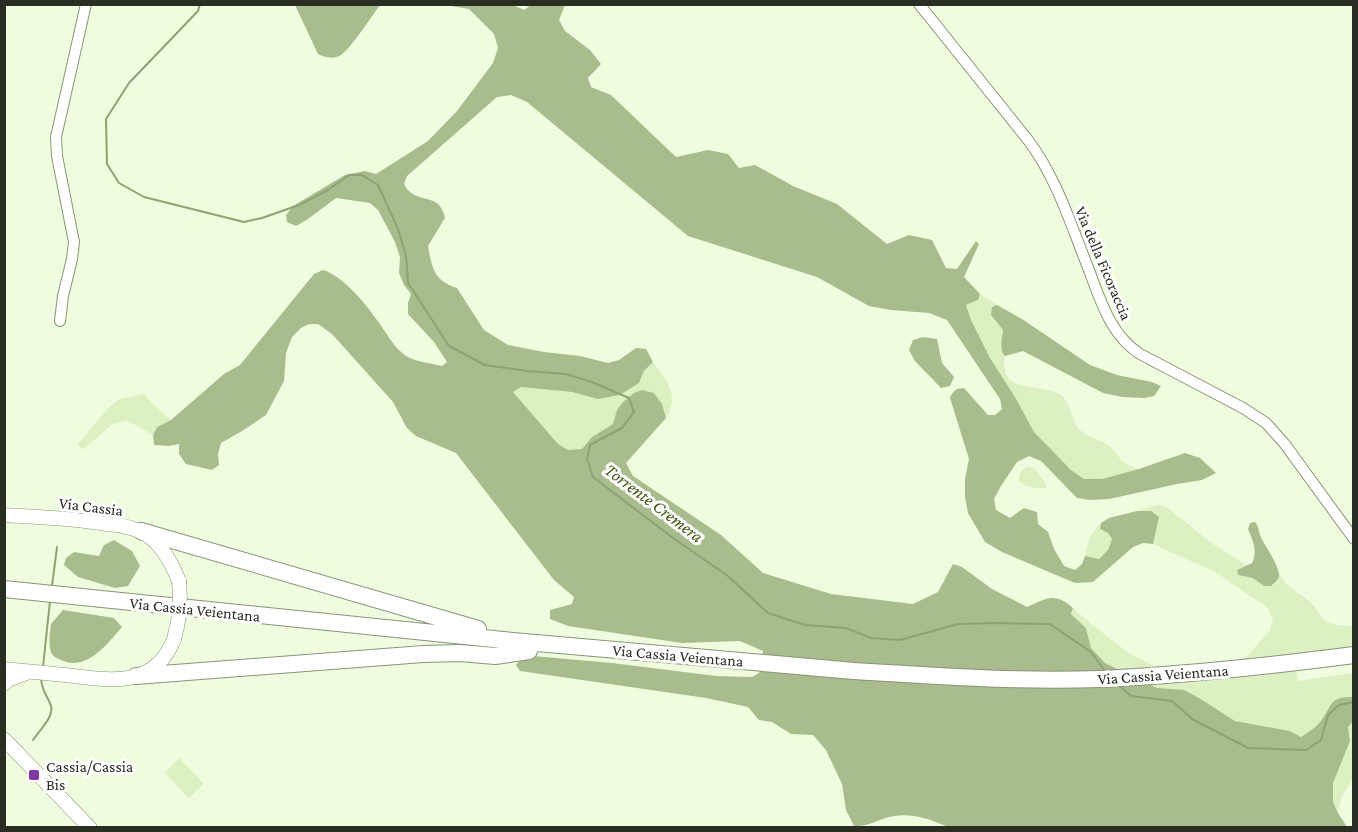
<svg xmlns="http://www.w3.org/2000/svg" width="1358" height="832" viewBox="0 0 1358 832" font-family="'Crimson Pro',serif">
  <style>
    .green { fill: #dcf0c1 }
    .forest { fill: #a8bc8c }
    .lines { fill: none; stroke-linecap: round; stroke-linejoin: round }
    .stream { stroke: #8ea273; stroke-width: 2 }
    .minor-casing { stroke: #889578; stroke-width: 12 }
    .major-casing { stroke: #889578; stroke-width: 15 }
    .highway-casing { stroke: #889578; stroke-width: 18 }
    .minor { stroke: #fff; stroke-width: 10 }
    .major { stroke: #fff; stroke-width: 14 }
    .highway { stroke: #fff; stroke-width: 16 }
    .major-bridge-casing { stroke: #889578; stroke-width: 15; stroke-linecap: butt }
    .major-bridge { stroke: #fff; stroke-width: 14 }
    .poi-dot { fill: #8635a4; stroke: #fff; stroke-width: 2 }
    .labels { text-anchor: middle; stroke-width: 6; stroke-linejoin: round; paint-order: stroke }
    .street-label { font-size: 16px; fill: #292e23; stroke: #fff }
    .poi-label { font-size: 16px; fill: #292e23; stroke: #fff; text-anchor: start }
    .water-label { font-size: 18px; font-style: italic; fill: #445c16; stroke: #fff }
  </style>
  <rect width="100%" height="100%" fill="#effdde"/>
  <path class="green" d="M980,294l17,11 -5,2 -1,7 12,16c-1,8 -4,20 2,26 -7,37 30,27 52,37 14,6 13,24 21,35 9,10 22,10 32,19 5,4 8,9 12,14 5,4 11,6 17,8l-37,10h-18l-13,-9 -37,-38 -19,-35 -25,-39 -19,-38 -5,-15 12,-5z
    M653,362c14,19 27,33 13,56l-4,-14 -45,6 -4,14 -21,13 -10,12 -14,1 -10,-6 -45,-52 8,-5 51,5 26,7 22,-4 19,-12 5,-12z
    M144,394l10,11 17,15 -14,7 -4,8 -27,-15 -15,5 -27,24 -4,-1 -2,-4 30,-36 11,-9z
    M1028,467l6,1 12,16v4c-9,1 -20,0 -27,-7 0,-7 1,-11 9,-14z
    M1160,505l8,3 42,34 36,23 -9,5 1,5 15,3 11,8 13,-6 2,-7c8,17 24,20 35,33 6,6 6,14 16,17 7,3 16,2 23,3v20l-59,11 4,24 55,-8v24c-24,0 -20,7 -32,24 -5,7 -13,12 -19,17l-12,-7 -55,-10 -36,-23 -15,-7 -27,-3 -52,-25 -14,-15 -5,-20 -15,-14 2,-6 17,15 40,31 35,17 66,-5 18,-12 21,-24 3,-11 -6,-12 -52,-35 -62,-28 6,-27 -8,-6h-14l12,-4z
    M1101,523l-1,6 8,4 4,6 -4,11 -9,9 -14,-3c2,-13 6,-24 16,-33z
    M1353,721v58l-12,19 -3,15 -5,-11v-19l17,-42 -2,-15z
    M179,758l25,26 -15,14 -24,-25z"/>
  <path class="forest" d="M295,5h85c-9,12 -28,42 -39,50 -7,4 -16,3 -23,-1z
    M445,5h68l11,5 7,-5h34l-6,15 6,11 25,19 11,14 -13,14 3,9 20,8 65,62 32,-7 20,4 11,14 16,-3 38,21 44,18 50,40 22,-9 23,5 14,28 11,1 19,-28 3,3 -15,33 16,17 -2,6 -12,5 5,15 19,38 25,39 19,35 37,38 13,9h18l37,-10 46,-16 15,5 16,15 -14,7 -25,4 -68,15 -19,1 -13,-2 -36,-37 -12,-5 -12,6 -16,24 -7,13 2,11 14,8 14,-10 13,4 1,12 10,8 6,17 10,17 11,4 7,-6 3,-8 14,3 9,-9 4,-11 -4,-6 -8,-4 1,-6 8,-5 28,-7h14l8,6 -6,27 -10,-1 -10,4 -40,35 -18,1 -73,-31 -17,-10 -17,-29 -3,-16v-18l4,-20 -19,-61c3,-7 6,-10 14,-10l24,27h7l7,-6 -2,-10 -53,-79 -18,-7 -38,-3 -22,-4 -52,-29 -129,-41 -161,-134 -16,-7 -14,2 -90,79 -3,8c2,3 3,6 6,8 14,11 30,2 35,26l-17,28c4,22 6,35 29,42l27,42 24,15 36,7 36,4 28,7 11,-3 17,-12 10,1 7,13 -9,9 -5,12 -19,12 -22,4 -26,-7 -51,-5 -8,5 45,52 10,6 14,-1 10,-12 21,-13 4,-14 6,-8 11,-9 8,-3 12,3 8,11 4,14 -40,45 7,13 88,59 42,38 68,21 82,10 25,-12 15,-28 9,3 30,22 35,18c20,-9 28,-15 46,1l-2,6 15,14 5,20 14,15 52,25 27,2 15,8 36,23 55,10 11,6c7,-5 15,-9 20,-16 12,-17 8,-24 32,-24v24l-5,6 2,14 -17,42v19l5,11 9,14 -396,1c-22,-9 -42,-17 -65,-10 -14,4 -16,8 -32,8l-8,-16 -4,-26 -16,-34 -13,-15 -22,-1 -19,-12 -13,-2 -11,-13 -42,-9 -186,-27 -4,-6 4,-5 13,-4 79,7 104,13 36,1 7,-4 4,-22 -23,-10 -58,2 -114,-17 -18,-7v-9l22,-6 2,-7 -20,-17 -98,-127 -40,-17 -9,-8 -14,-26 -61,-68 -14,-10h-9l-8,4 -9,9 -6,16 -2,28 -18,34 -24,16 -21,12 -3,11 1,11 -7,5 -26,-6 -7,-10v-10l-10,2 -15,-1 -1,-10 4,-8 14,-7 53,-46 16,-9 74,-91 9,-4c20,6 42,33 54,50 9,12 16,27 29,36 10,6 25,7 36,10l5,-4 -13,-20 -26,-28v-11l3,-9 -7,-9 -5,-12 1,-16 -5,-15 -17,-32 -8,-7 -34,-5 -28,21 -12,7 -9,-4 -1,-7 7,-9 52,-31 20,-4 11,3 52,-33 29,-30 36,-48 5,-15 -4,-14 -25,-25z
    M997,305l25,14 68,46 27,10 35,7 9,4 -7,10 -9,2 -23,-1 -19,-4 -80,-42 -18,5c-6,-6 -3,-18 -2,-26l-12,-15 1,-8z
    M923,337l14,2 5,24 12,14 -4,9 -9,2 -26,-27 -6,-11 4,-10z
    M1255,522c4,5 3,7 5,13 4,10 19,30 19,40 0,5 -5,8 -8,11h-7l-11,-8 -15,-3 -1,-5 15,-7c6,-12 1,-22 -4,-34l2,-6z
    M114,540l18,11 8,15 -12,20 -13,2 -37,-11 -14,-12 2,-7 8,-6 25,4 5,-11z
    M63,610l51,8 8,9c-15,17 -35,45 -61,33 -4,-2 -8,-3 -10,-8 -3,-8 -1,-20 0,-28z"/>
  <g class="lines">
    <path class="stream" d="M200,4l-2,7 -69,72 -23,36 1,45 12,19 25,14 100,25 18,-4 37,-13 29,-15 21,-15h13l16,10 20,44 8,27 2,27 41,63 36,19 43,6 38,3 26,8 37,16 5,14 -12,16 -32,17 -3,14 6,18 80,61 55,38 40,37 37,12 41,3 25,10 29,2 58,-16 37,-1 55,1 41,28 14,19
      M52,586l5,-39
      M43,667l7,-66
      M1120,686l11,10 41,5 20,18 56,29 58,2 15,-10 7,-25 11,-10 15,-3
      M33,740c6,-9 21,-23 18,-34 -4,-12 -9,-13 -10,-28"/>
    <g class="minor-casing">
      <path id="minor" d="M919,4l109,136c28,37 42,82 59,125 13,33 22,69 53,89l103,54 23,15 18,20 70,96
        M60,321l3,-25 9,-37 2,-17 -17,-86 -1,-19 30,-133"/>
    </g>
    <g class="major-casing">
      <path id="major" d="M4,515c35,2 69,3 103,9 11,1 22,2 32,7 20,8 32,30 40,50
        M4,669c21,2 41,4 61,6 44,5 89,15 109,-36
        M4,684l4,-4 18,-7
        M4,739l86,89"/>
    </g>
    <g class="highway-casing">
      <path id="highway" d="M141,531l337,98
        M4,589l499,51 351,31c82,5 164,11 246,8 85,-4 169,-13 254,-24
        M136,676l287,-22 37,-1 35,3 34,-5"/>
    </g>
    <use href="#minor" class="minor"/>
    <use href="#major" class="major"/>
    <use href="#highway" class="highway"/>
    <g class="major-bridge-casing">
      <path id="major-bridge" d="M174,639c6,-20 7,-38 5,-58"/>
    </g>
    <use href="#major-bridge" class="major-bridge"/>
  </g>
  <rect class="poi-dot" x="28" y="769" width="12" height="12" rx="3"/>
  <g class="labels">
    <g class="street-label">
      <text transform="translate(1104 263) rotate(67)" y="6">Via della Ficoraccia</text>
      <text transform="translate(91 506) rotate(7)" y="6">Via Cassia</text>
      <text transform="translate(195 609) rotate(6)" y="6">Via Cassia Veientana</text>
      <text transform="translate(678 655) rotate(5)" y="6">Via Cassia Veientana</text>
      <text transform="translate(1163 674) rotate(-4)" y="6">Via Cassia Veientana</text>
    </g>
    <g class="poi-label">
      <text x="46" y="772">Cassia/Cassia<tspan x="46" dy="18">Bis</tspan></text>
    </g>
    <g class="water-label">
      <text transform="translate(654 503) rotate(37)" y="6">Torrente Cremera</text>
    </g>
  </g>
  <rect width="1358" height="832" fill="none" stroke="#292e23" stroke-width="12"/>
</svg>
